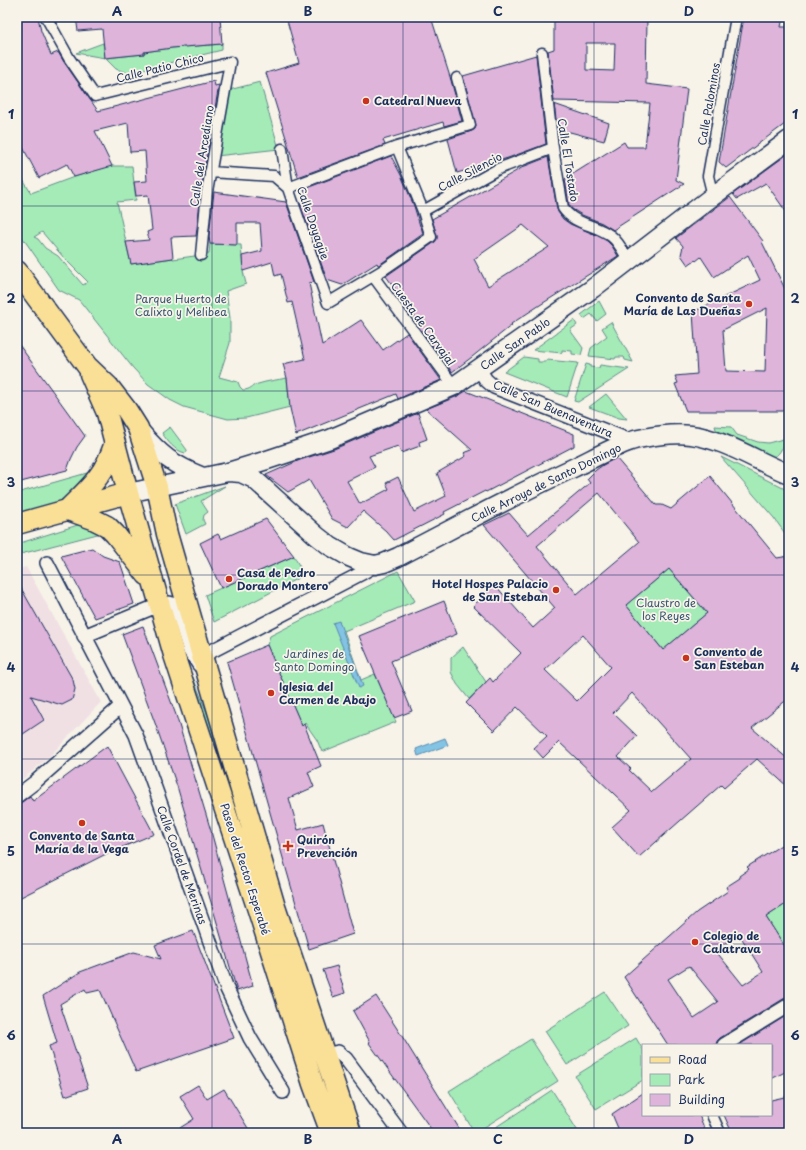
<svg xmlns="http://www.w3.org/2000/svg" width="806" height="1150" viewBox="0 0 806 1150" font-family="'Playpen Sans',sans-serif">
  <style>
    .built { fill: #f0e0e4 }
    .green { fill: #a5ebb7; stroke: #608d8a; fill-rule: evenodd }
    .water { fill: #83c4e4; stroke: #5988ae }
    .building { fill: #deb4db; stroke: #1b2f5e; fill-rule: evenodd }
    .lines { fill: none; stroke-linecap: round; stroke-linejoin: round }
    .pedestrian-casing { stroke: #1b2f5e; stroke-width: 13 }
    .minor-casing { stroke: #1b2f5e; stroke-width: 16 }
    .secondary-casing { stroke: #1b2f5e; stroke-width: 21 }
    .primary-casing { stroke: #1b2f5e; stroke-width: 23 }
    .pedestrian { stroke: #f7f3e8; stroke-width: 10 }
    .minor { stroke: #f7f3e8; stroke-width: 13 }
    .secondary { stroke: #f7f3e8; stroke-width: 18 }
    .primary { stroke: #fadf96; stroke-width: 20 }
    .grid { fill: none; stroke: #1b2f5e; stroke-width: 1; stroke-opacity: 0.55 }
    .poi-dot { fill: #c8321e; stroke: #f7f3e8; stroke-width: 1.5 }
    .labels { text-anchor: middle; stroke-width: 3.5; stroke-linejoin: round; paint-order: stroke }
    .street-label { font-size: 11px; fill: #1b2f5e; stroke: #f7f3e8 }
    .poi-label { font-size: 11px; font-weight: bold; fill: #1b2f5e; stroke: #f7f3e8; text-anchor: start }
    .park-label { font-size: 11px; fill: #375570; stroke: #f7f3e8 }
    .neatline { fill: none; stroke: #1b2f5e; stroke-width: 1.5 }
    .grid-label { font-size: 13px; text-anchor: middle; font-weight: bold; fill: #1b2f5e }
  </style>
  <rect width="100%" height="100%" fill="#f7f3e8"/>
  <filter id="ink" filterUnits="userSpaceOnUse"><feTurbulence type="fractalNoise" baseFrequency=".025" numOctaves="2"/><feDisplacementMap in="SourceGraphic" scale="8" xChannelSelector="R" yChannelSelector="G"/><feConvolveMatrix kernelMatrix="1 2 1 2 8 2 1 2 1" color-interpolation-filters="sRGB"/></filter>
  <g filter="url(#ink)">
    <path class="built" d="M26,567l75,135 -52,55 -32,27v-215z"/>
    <path class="green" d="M103,43l2,15 39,-4v-2l28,-4 50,-4v6l-94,23 -12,-4 -11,-11 -29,-5z
      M260,82l19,67 -63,7 13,-66z
      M110,166h22l4,34 -19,2 14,62 42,-6v1l36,-5 1,-10 31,1 2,26 3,13 -20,7 4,27v25l-11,34 19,5 2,5 3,3c8,0 9,-5 15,-6 9,-3 19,-4 29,-6l3,29 -44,11 -18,1 -44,-12 -14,-7 -22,-16 -15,-16 -54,-68 -20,-10 -39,-56 -3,-1v-63l14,23 43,-16zM42,232l22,26 24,24 -5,3 -25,-29 -13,-8 -7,-9 -4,-2z
      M599,301l7,13 -9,7 -6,-7 -7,5 -3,-4z
      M574,320l3,5 -7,5 13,18 -2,7 -9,-1v-3l-10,-1v3l-29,-3z
      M611,322l22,40 -8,-2 -1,-3h-8l-1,2 -26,-3 2,-8 16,-12 -5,-8z
      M524,357l14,2v3h8l1,-2 31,3 -11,34 -63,-25z
      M586,364l4,1v2l9,1 1,-3 29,4 -51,33 -4,-1z
      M606,394l21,25 -8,-1 -30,-11z
      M715,426l16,1 6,8 21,7 10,1 19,-5c-5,7 -5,16 -14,19l-56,-25z
      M170,427l17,23v2l-2,1c-11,-3 -17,-11 -23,-20z
      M721,457l68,34v48l-15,-21z
      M94,471l-33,32 -44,13v-23z
      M225,486l-24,15 7,11 -4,3 -1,5 2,4 -19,10 -11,-30z
      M81,524l24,8 -88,23v-11z
      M294,556l10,19 -90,47 -9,-27z
      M669,569l38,44 -44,37 -37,-45z
      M398,571l17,30 -71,30 17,49 14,-6 21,48 -74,30 -5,-12 -12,-17 -3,3 -35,-81 3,-9z
      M463,647l23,35 -17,17 -12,-15 -6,-12v-14z
      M193,677l21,54 25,79 -3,1 -46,-132z
      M789,902v51l-23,-36z
      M605,992l23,34 -61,39 -22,-34z
      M636,1038l7,12v30l-47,29 -21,-33z
      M531,1039l27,42 -83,52 -26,-42z
      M552,1090l27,43h-92z"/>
    <path class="water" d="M339,621l24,65 -4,2 -26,-65z
      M445,738l3,7 -30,11 -2,-7z"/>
    <path class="building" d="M17,17h21l3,14 10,24 7,-3 6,10 34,49 116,-30 1,5 4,-1 -15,86 -8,65 -25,1 2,21 -42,6 -5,-22 23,-2 -2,-8 5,-2 -4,-35 -12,1 -2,-14 13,-1 -2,-30 -15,1 -2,-29 -33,8 17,35 -38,11 -7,-13 -28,14 -22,-42z
      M76,17h144l2,27 -50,4 -28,4v2l-39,4 -3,-29 -24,2z
      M286,17h145l20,63 11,41 -18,5 -1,-4 -60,18 2,5 -87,32 -32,-104 33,-10z
      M554,17h93l-1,67 41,5 -11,91 8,4 -71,46 -11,-7 -20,-8 -10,-6 -3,-4 -4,-26 59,-37 3,5h18l5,-44 -96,-2 -6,-50 6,-2zM586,43h29l-1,28 -28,-1z
      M744,17h39l-2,10h8v94l-63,47 -7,-6z
      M536,55l10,89 -38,14 -51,15 -9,-34 24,-8 3,-2 1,-3 -13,-50z
      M554,104l55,19 -5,18 -34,-9 -12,2z
      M789,153v63l-23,-33 -29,16 -4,-5z
      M391,156l10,19 13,31 6,20h1l2,8 -44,31h-1l-1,-2 -35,22 -15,-5 -27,-76 8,1 -4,-16z
      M548,157l9,52 1,3 5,7 7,5 26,11 11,6 5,5 6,10 -78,49 -29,19 1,1 -40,32 -20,15 -34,-46 2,-2 -34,-48 49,-34 2,-3v-3l-5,-17 93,-53zM523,225l26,22 -61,39 -14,-27z
      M214,192l72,10 28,80 -5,1 13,62 39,-25 22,30 24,-17 34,47 -43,19 -2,-5 -100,41 -6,-27 -3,-30 -4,-14 22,-5 -13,-57 -4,1 -7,-29 -6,2 -3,-14 -29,9 -1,-15 20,-5 -2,-28h-23v22l-27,-1 -1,-8z
      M730,197l33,44 -1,1 27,55v112l-7,2h-96l-11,-27 3,-1 -3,-7 22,-2 -4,-62 67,-32 -12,-25 -34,22 -13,-20 -5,4 -1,-1 -7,5 -7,-10 2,-9 -7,-8zM767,308l-2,64 -39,-1 -3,-41z
      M17,342l68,94 -8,11 -6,12 -4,11 -50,13z
      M466,391l108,43v12l-88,46 -1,-1 -41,21 1,2 -51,26 -8,-9 -23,-20 -15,16 -16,-8 -23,-39 -21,12 -22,-17 34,-15 34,-11 84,-36 9,26 -8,3 1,4 -19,7 -3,-7 -29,10 6,11 -28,14 13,23 29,-15 -3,-6 12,-6 16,35 32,-16 -9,-23 29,-17 -2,-3 8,-3 -46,-41 32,-13z
      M616,458l40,47h6l9,4 39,-33 67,82 12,-2v142l-37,30 37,32v28l-32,-29 -33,29 -3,-3 -82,72 -27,-30 19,-17 -72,-68 -16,16 -9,-10 13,-12 -30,-29 -23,24 -28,-28 24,-25 3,4 28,-29 -48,-47 22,-21 38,43 22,-20 -71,-83 25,-12 19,22 62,-52 -3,-4 9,-9 7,-5zM599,493l40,49 -62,52 -40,-48zM669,569l38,44 -44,37 -37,-45zM583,635l28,32 -34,34 -32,-31zM632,693l59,66 -39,33 -23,-22 2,-1 -13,-12 19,-21 -24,-23z
      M266,519l28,37 -73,32 -21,-45 18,-9 3,5z
      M92,548l11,8 17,6 14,42 -39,14 -34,-62z
      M17,581l56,99 2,9 -3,11 -10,5 -31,-9 13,24 -27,18z
      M444,601l13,33 -66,27 21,50 -18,7 -35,-82z
      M143,626l33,89 35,116 42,155 -16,5 -60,-205 -22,-63 -33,-89z
      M267,645l35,81 2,-2 17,42 -13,6 6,15 -25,11 9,32 25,-7 30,111 -44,15 -82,-287z
      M107,746l47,88 -48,20 -89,45v-95l5,-2 8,-6 3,5z
      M789,840v62l-23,15 23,36v44l-4,1 -65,40 -3,3 -1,4h-48l-44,-68 73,-65 31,-21 -2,-4 14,-9 -1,-2 10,-7 -2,-2zM739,934l24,38 -20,13 -28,-35zM689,966l29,36 -24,16 -26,-39z
      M193,931l41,107 -98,34 -36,-82 -13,3 -2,-4 -25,15 28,84 -23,8 -16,-50 8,-3 -14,-47 37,-24 54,-20 27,7 -6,-14z
      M337,966l8,27 -12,4 -10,-27z
      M376,996l29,45 57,92h-28l-65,-90 1,-1 -17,-31z
      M789,1014v56l-18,9v-34h-32z
      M198,1085l9,14 17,-10 27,44h-79l22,-14 -14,-23z
      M643,1093v22h56l7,18h-86l-8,-19z
      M789,1096v37h-57l-8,-18h47v-15z"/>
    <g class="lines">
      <g class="pedestrian-casing">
        <path id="pedestrian" d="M46,17l23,41 26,38 126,-31 9,-3
          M542,53l11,95 10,60c11,17 33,16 48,28 8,6 13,17 18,25
          M282,149l6,39 40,115 55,-33 48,-33 -8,-26 -26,-64
          M210,172l64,4 14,12
          M288,188l109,-41 73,-22 -13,-47
          M713,196l-5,-20 28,-159
          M423,211l75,-42 55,-21
          M201,255l6,-63 23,-130
          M373,276l81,110
          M712,1115l8,18"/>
      </g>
      <g class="minor-casing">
        <path id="minor" d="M479,369l7,11 8,7 137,54
          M47,563l74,143 15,29 91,254 23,49 33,54
          M84,636l75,-31 10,-2 4,1 4,5 13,42 9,14
          M202,656l160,-83 13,-8
          M17,796l17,-13 87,-77
          M724,1045l65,-40
          M325,1055l13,-3 8,7 55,74"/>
      </g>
      <g class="secondary-casing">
        <path id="secondary" d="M139,430c21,25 34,35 64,47
          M229,472l12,1 13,6 63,57 13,10 19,11 12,5 14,3 9,-2 14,-6c58,-30 116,-62 175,-89 19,-9 38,-20 58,-27 17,-5 42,-8 60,-6 33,4 67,27 98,39
          M128,493l100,-21 36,-11 66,-22 124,-53 138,-97 121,-93 76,-56"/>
      </g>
      <g class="primary-casing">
        <path id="primary" d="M17,271l70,95 22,21 17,22 12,19 19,59 10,47 35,122 73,251 76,226
          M90,374l17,39 21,80 46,162 84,255 55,174 18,49
          M69,508c15,-15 32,-30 40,-50 2,-4 4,-10 6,-15
          M68,510l25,9 14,7 8,8 32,41
          M17,524l111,-31"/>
      </g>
      <use href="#pedestrian" class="pedestrian"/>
      <use href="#minor" class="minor"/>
      <use href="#secondary" class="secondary"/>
      <use href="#primary" class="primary"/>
    </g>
  </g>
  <path class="grid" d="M212,17v1116M403,17v1116M594,17v1116M17,206h772M17,391h772M17,575h772M17,759h772M17,944h772"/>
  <g class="poi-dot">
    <circle cx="366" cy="101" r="4"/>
    <circle cx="749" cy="304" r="4"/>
    <circle cx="229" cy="579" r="4"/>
    <circle cx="556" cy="590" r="4"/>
    <circle cx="686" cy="658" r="4"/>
    <circle cx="271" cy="693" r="4"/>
    <circle cx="82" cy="823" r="4"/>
    <path d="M286 840h4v4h4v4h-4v4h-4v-4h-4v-4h4z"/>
    <circle cx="695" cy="942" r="4"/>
  </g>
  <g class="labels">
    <g class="street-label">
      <text transform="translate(160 68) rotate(-14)" y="4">Calle Patio Chico</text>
      <text transform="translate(709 104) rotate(-80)" y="4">Calle Palominos</text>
      <text transform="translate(202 156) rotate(-81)" y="4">Calle del Arcediano</text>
      <text transform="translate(568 160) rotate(81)" y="4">Calle El Tostado</text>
      <text transform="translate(470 172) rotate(-28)" y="4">Calle Silencio</text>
      <text transform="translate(313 223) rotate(71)" y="4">Calle Doyagüe</text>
      <text transform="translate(423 324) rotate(54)" y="4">Cuesta de Carvajal</text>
      <text transform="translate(515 344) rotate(-35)" y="4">Calle San Pablo</text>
      <text transform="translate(553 409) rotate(23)" y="4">Calle San Buenaventura</text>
      <text transform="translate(546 483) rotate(-26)" y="4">Calle Arroyo de Santo Domingo</text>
      <text transform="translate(182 865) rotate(70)" y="4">Calle Cordel de Merinas</text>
      <text transform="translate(245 869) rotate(72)" y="4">Paseo del Rector Esperabé</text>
    </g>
    <g class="poi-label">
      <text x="374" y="105">Catedral Nueva</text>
      <text x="741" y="302" text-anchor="end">Convento de Santa<tspan x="741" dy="13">María de Las Dueñas</tspan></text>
      <text x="237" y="577">Casa de Pedro<tspan x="237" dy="13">Dorado Montero</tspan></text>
      <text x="548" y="588" text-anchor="end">Hotel Hospes Palacio<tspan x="548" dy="13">de San Esteban</tspan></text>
      <text x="694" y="656">Convento de<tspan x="694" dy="13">San Esteban</tspan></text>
      <text x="279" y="691">Iglesia del<tspan x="279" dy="13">Carmen de Abajo</tspan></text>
      <text x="82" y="840" text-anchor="middle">Convento de Santa<tspan x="82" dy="13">María de la Vega</tspan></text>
      <text x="297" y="844">Quirón<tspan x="297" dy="13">Prevención</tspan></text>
      <text x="703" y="940">Colegio de<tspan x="703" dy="13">Calatrava</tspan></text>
    </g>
    <g class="park-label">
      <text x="181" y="303">Parque Huerto de<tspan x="181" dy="13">Calixto y Melibea</tspan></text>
      <text x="666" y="607">Claustro de<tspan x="666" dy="13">los Reyes</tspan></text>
      <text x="314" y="658">Jardines de<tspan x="314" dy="13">Santo Domingo</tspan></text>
    </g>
  </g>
  <rect width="806" height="1150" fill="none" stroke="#f7f3e8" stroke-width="44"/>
  <rect x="642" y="1044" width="130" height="72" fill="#f7f3e8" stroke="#9fa5b1"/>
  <rect x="650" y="1057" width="20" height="6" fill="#fadf96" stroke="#9fa5b1"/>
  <text x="678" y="1064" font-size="12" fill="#1b2f5e">Road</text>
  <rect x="650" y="1074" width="20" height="12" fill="#a5ebb7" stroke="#9fa5b1"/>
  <text x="678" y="1084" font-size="12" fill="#1b2f5e">Park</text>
  <rect x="650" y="1094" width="20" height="12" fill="#deb4db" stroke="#9fa5b1"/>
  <text x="678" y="1104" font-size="12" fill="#1b2f5e">Building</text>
  <rect x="22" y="22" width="762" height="1106" class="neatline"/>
  <g class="grid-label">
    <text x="117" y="16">A</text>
    <text x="308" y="16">B</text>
    <text x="498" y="16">C</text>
    <text x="689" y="16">D</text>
    <text x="11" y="119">1</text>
    <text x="795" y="119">1</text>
    <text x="11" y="303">2</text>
    <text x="795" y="303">2</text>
    <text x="11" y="487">3</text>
    <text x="795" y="487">3</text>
    <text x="11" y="672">4</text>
    <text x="795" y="672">4</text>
    <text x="11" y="856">5</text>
    <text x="795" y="856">5</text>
    <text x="11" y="1040">6</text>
    <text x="795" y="1040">6</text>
    <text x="117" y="1144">A</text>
    <text x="308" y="1144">B</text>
    <text x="498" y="1144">C</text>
    <text x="689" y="1144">D</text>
  </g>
</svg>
